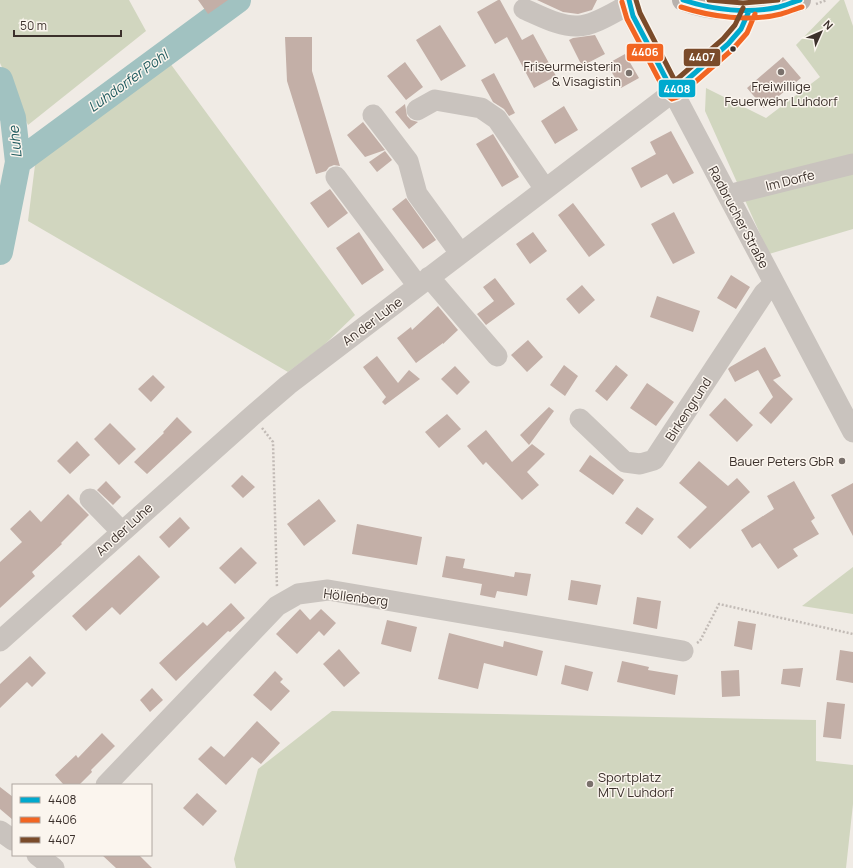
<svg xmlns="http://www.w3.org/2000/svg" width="853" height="868" viewBox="0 0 853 868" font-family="Manrope,sans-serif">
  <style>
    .green { fill: #d1d6bf }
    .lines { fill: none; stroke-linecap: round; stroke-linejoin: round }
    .river { stroke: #a1c2c1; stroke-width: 26 }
    .building { fill: #c3afa7 }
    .path { stroke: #c2bbb6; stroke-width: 2.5; stroke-dasharray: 2 2; stroke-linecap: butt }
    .minor { stroke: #c9c3be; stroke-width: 21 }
    .major { stroke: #b8b1ad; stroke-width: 22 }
    .bus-1-casing { stroke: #fbf5ee; stroke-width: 8 }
    .bus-2-casing { stroke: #fbf5ee; stroke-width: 8 }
    .bus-3-casing { stroke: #fbf5ee; stroke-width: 8 }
    .bus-1 { stroke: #00a9ce; stroke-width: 5 }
    .bus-2 { stroke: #f26522; stroke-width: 5 }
    .bus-3 { stroke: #7a4b2a; stroke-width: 5 }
    .bus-dot { fill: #3b302b; stroke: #fbf5ee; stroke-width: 1.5 }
    .poi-dot { fill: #7a716c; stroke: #fbf5ee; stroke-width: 1.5 }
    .labels { text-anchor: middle; stroke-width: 3; stroke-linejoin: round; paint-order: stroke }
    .poi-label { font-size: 13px; fill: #3b302b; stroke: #fbf5ee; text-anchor: end }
    .street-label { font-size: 13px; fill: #3b302b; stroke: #fbf5ee }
    .water-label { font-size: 14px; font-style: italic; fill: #1f5a5e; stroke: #fbf5ee }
    .line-badge { stroke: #fbf5ee; stroke-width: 1.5 }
    .badge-label { font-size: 11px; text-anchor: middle; font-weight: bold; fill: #fff }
  </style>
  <rect width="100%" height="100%" fill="#f0ebe5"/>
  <path class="green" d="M0,0h129l17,31 -118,94 -28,-62z
    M840,0h4l9,26v203l-84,25 -64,-143 1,-23 60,30 54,-41 -24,-32z
    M164,55l191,260 -32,31 -35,26 -260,-151 8,-64z
    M853,567v47l-51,-8z
    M332,711l484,9v41l37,4v39l-7,64h-610l-2,-9 24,-90z"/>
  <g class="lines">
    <path class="river" d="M0,80l13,38 5,44 -18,90
      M18,162l220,-162"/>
  </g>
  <path class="building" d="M198,0h30l-20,14z
    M498,0h2l22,40 11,-6 23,42 -22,12 -27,-51 -12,7 -18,-32z
    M537,0h60l-5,10 -14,4 -15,-2z
    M440,25l26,41 -25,15 -25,-41z
    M595,35l10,19 -23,12 -13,-26 4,-2z
    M285,37h27v34l28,95 -6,-1 -5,2 -3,4 -10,3 -29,-93z
    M625,54l14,24 -18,10 -14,-24z
    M783,57l18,21 -37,30 -17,-20z
    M405,62l18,25 -17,13 -19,-24z
    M494,73l21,40 -6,3 -5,-7 -11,-7 -12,-22z
    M405,104l2,12 4,4 7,2 -9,7 -14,-17z
    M564,106l14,24 -23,14 -14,-23z
    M363,122l22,28 -20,7 -18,-22z
    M671,131l23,42 -21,11 -6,-10 -26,14 -10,-20 25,-14 -6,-12z
    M493,134l26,43 -17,10 -26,-43z
    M385,151l7,9 -15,12 -8,-10z
    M330,189l18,24 -20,15 -18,-25z
    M406,198l30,42 -13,9 -31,-40z
    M573,203l32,42 -16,12 -31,-42z
    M674,212l21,41 -22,11 -22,-40z
    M359,232l25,38 -22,15 -26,-37z
    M533,232l14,19 -17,13 -14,-20z
    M731,275l19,12 -14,22 -19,-11z
    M495,278l20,26 -29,21 -9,-11 17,-13 -11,-14z
    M582,285l13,15 -16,14 -13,-15z
    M657,296l43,15 -7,21 -43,-15z
    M438,306l20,24 -15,14v-1l-27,20 -19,-25 14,-11 1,3z
    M528,340l15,17 -16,15 -16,-17z
    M765,347l16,29 -8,4 20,19 -22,25 -12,-11 14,-16 -15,-27 -23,12 -7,-13 2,-2z
    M377,356l21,27 11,-13 11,9 -35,26 -3,-3 4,-5 -23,-30z
    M564,365l14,11 -13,20 -15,-11z
    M616,365l12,10 -21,26 -12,-10z
    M455,366l15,16 -13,13 -16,-16z
    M153,375l12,12 -14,15 -13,-13z
    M647,383l27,19 -18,24 -26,-18z
    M725,398l28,27 -16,17 -28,-27z
    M549,407l5,4 -25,34 -9,-10z
    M447,414l14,15 -22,19 -14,-16z
    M177,417l15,15 -45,42 -13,-12 30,-29 -1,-1z
    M110,423l26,26 -17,16 -25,-26z
    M486,430l26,32 20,-18 13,10 -18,18 12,13 -17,15 -36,-38 -3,3 -16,-19z
    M77,441l13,14 -20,19 -13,-13z
    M590,455l34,25 -11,15 -34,-24z
    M699,461l29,25 9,-8 13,14 -60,57 -13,-12 30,-30 -28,-24z
    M242,475l13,12 -12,11 -12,-12z
    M106,481l15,16 -8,8 -16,-15z
    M794,481l21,37 -4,3 8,13 -26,15 5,7 -20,13 -18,-26 -8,5 -11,-18 33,-21 -7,-13z
    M853,483v53l-22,-41z
    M68,494l21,21 -28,28 1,1 -30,28 3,4 -35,32v-46l22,-20 -12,-13 20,-19 11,12z
    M319,499l17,22 -32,25 -17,-22z
    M637,507l17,12 -12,16 -17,-12z
    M180,517l10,11 -21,20 -10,-11z
    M357,524l65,13 -5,28 -65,-11z
    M241,547l16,16 -22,21 -16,-16z
    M139,555l21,22 -40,38 -8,-8 -26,24 -14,-15z
    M446,556l19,3 -2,9 51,9 1,-5 16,2 -4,22 -30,-5 -2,7 -15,-3 2,-11 -40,-7z
    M571,580l30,5 -4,20 -29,-5z
    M637,597l24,4 -4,28 -24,-5z
    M231,603l14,15 -15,14 -2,-1 -52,50 -17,-18 44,-41 4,4z
    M300,609l10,11 11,-11 15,14 -12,13 -5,-5 -22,23 -21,-20z
    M387,620l30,7 -6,25 -30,-8z
    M738,621l18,3 -4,26 -18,-4z
    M449,633l54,14 1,-6 39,10 -6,25 -53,-13 -6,26 -40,-10z
    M339,649l21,24 -16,14 -21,-23z
    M840,650l13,2v31l-17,-3z
    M30,656l16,17 -14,14 -5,-5 -27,26v-24z
    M622,661l27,6 -1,3 30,5 -3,20 -58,-13z
    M565,665l28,7 -5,19 -27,-7z
    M803,668l-3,19 -19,-3 2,-15z
    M739,670l1,26 -18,1 -1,-26z
    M275,671l8,8 -3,3 10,9 -19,20 -18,-16z
    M152,688l11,12 -13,12 -10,-12z
    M827,702l18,2 -4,35 -18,-2z
    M257,721l23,22 -19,21 -9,-7 -26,28 -28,-26 13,-13 13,11z
    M102,733l13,13 -24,24 1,2 -13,13h-15l-9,-10 21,-20 2,3z
    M0,787l13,10v23l-13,-11z
    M197,793l20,18 -14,15 -20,-18z
    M102,855h37l13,13h-36z"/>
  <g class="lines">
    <path class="path" d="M816,4l11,-4
      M262,428l11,14 4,146
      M697,643l3,-2 19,-37 134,30"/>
    <path class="minor" d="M629,0l4,16 220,416
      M524,9c17,7 36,18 54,17 16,0 38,-15 52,-22
      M417,110l18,-10 46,8 16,11 48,70
      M373,115l35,46 9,33 43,59
      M336,177l82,109
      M728,195l125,-31
      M429,277l68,79
      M580,419l45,43 15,2 14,-4 110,-167 10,-9
      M90,499l32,33
      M0,641l252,-225 36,-31 385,-293 55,-48 13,-15 8,-18
      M106,785l171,-179 21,-12 30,-4 355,61
      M0,831l13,9
      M37,855l17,13"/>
    <path class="major" d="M683,0c28,11 67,13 96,7 7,-2 14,-5 21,-7"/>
    <g class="bus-1-casing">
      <path id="bus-1" d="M629,0l4,16 40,76 55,-48 13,-15 8,-18
        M683,0c30,10 65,14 96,7 7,-2 14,-5 21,-7"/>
    </g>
    <g class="bus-2-casing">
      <path id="bus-2" d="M622,2l5,17 40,76 5,4 6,-2 55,-48 14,-16 8,-19
        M681,7c31,10 68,15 100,7 7,-2 14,-5 21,-7"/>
    </g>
    <g class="bus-3-casing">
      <path id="bus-3" d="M636,0l4,13 35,68 48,-42 12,-14 8,-17
        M709,0l34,3 35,-3"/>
    </g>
    <use href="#bus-1" class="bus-1"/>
    <use href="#bus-2" class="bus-2"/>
    <use href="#bus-3" class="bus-3"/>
  </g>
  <circle class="bus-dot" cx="733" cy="49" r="3.5"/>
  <g class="poi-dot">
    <circle cx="781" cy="72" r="4"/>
    <circle cx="629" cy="73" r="4"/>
    <circle cx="842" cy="461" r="4"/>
    <circle cx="590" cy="784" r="4"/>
  </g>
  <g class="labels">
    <g class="poi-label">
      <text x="621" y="71">Friseurmeisterin<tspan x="621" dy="15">&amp; Visagistin</tspan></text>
      <text x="781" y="91" text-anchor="middle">Freiwillige<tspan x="781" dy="15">Feuerwehr Luhdorf</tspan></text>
      <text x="834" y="466">Bauer Peters GbR</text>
      <text x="598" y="782" text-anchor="start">Sportplatz<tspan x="598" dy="15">MTV Luhdorf</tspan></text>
    </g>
    <g class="street-label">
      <text transform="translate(790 180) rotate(-14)" y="5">Im Dorfe</text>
      <text transform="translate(739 217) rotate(62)" y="5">Radbrucher Straße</text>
      <text transform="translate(372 321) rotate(-37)" y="5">An der Luhe</text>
      <text transform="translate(688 409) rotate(-57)" y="5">Birkengrund</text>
      <text transform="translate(124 529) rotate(-42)" y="5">An der Luhe</text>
      <text transform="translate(356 597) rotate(7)" y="5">Höllenberg</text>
    </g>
    <g class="water-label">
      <text transform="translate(128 81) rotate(-36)" y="5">Luhdorfer Pohl</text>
      <text transform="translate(15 142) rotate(-96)" y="5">Luhe</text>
    </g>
  </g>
  <g class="line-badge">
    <rect x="626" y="43" width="38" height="19" rx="4" fill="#f26522"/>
    <rect x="683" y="48" width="38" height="19" rx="4" fill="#7a4b2a"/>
    <rect x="658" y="79" width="38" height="19" rx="4" fill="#00a9ce"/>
  </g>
  <g class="badge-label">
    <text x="645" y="56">4406</text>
    <text x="702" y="61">4407</text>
    <text x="677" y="93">4408</text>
  </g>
  <rect x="12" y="784" width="140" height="72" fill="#fbf5ee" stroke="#aea6a0"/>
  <rect x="20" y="797" width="20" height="6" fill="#00a9ce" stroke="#aea6a0"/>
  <text x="48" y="804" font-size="12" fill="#3b302b">4408</text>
  <rect x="20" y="817" width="20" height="6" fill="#f26522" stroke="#aea6a0"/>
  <text x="48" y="824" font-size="12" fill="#3b302b">4406</text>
  <rect x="20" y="837" width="20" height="6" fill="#7a4b2a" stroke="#aea6a0"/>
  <text x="48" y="844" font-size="12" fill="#3b302b">4407</text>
  <g transform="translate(821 32) rotate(45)" stroke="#fbf5ee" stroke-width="3" paint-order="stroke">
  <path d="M0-3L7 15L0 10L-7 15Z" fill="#3b302b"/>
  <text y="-6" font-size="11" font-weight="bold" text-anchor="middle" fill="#3b302b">N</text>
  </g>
  <path d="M14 30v6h107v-6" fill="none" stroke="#3b302b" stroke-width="2"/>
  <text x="20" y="30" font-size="12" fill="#3b302b" stroke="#fbf5ee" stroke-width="3" paint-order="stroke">50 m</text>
</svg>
